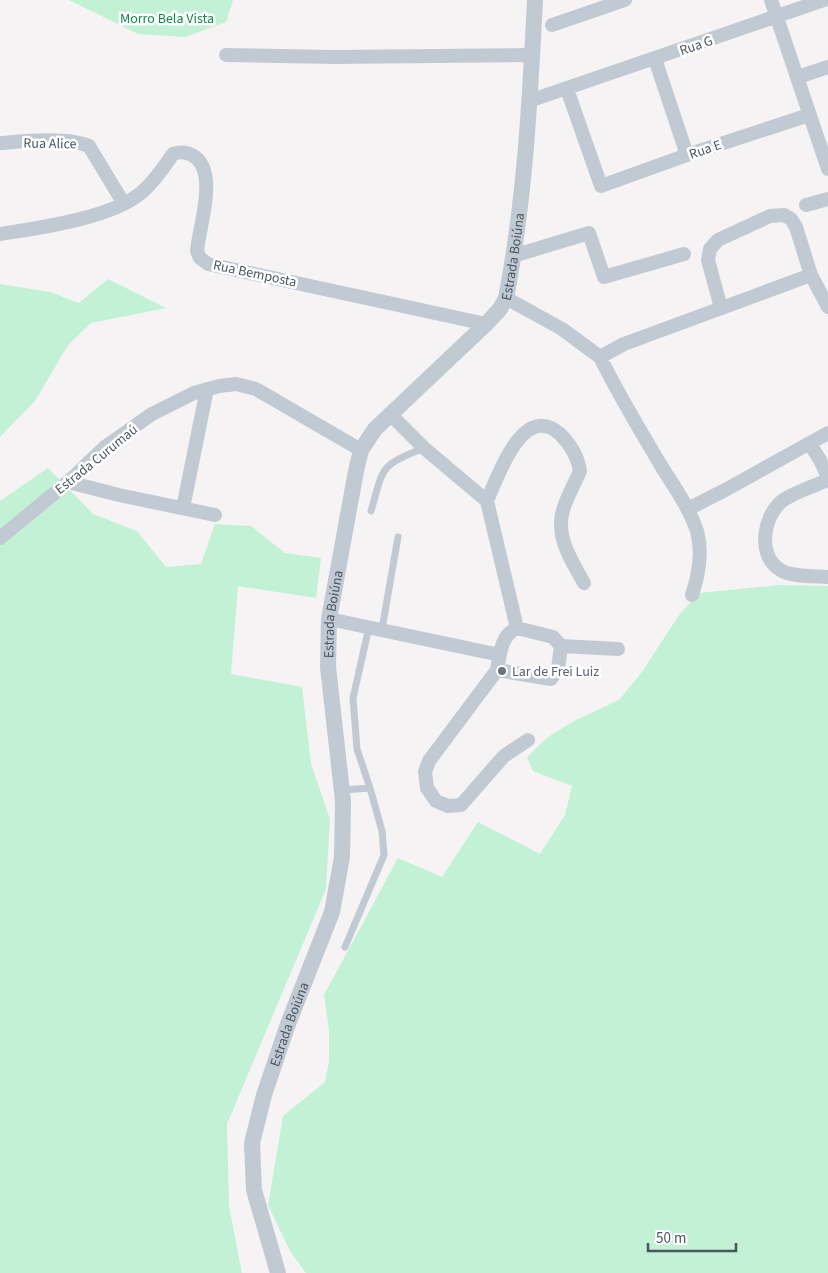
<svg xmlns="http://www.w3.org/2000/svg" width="828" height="1273" viewBox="0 0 828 1273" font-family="'Source Sans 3',sans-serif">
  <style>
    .green { fill: #c3f1d5 }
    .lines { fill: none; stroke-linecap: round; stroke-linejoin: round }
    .service { stroke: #c1cad2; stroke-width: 7 }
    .minor { stroke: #c1cad2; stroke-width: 14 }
    .tertiary { stroke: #c1cad2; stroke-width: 16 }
    .worship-dot { fill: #6b7280; stroke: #fff; stroke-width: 2 }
    .labels { text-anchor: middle; stroke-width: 5; stroke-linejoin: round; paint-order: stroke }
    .park-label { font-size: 14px; fill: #17864f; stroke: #fff }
    .street-label { font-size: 14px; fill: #4a5661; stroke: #fff }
    .worship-label { font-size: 14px; fill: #5b616d; stroke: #fff; text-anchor: start }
  </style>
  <rect width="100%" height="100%" fill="#f5f3f3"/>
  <path class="green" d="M69,0h164l-7,22 -41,15 -47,-3z
    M108,279l58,29 -75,15 -23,22 -33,56 -35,36v-153l50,8 29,11z
    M48,468l45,46 44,17 29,36 35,-3 14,-40 36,2 34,27 36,5 -5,40 -78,-12 -7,88 71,13 9,77 19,55 -4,70 -99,235 2,82 13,67h-242v-772z
    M779,585l49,1v687h-522l-16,-22 -22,-46 15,-89 42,-34 4,-21v-31l-5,-35 74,-137 44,19 36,-55 62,32 25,-39 7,-29 -39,-15 -6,-14 21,-20 26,-16 45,-21 23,-28 37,-57 20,-22z"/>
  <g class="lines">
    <path class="service" d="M371,511c13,-45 8,-45 53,-63
      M382,629l16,-92
      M342,790l28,-2
      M345,947l39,-92 -2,-24 -12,-43 -13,-39 -4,-51 16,-71"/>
    <path class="minor" d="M771,0l57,169
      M552,25l73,-25
      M226,55l108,2 198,-2
      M655,59l32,96
      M798,77l30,-10
      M567,89l34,97 86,-31 122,-40
      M529,101l295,-101
      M2,143c24,-2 65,-6 87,3l35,58
      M806,205l22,-6
      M0,234c38,-6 113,-16 142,-42 12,-10 22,-25 31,-38 9,-3 15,-2 22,3 23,17 4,70 2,94l3,7 8,6 278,60
      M513,256l76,-23 15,44 80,-23
      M506,298l56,31 38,28 24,-13 187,-69
      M721,308l-13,-48 2,-11 8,-9 52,-24 14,-1 7,4 5,8 15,48 17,32
      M600,357c18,37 39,71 60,107 13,21 29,43 37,67 6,22 2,43 -5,64
      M390,414l34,34 63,53 30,127
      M810,444l10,16 8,17
      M828,480c-14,6 -30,11 -43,19 -21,13 -29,55 -6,70 10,8 36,7 49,8
      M68,482l51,13 96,20
      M487,501c11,-25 36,-100 73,-67 10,10 18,23 20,37 -6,14 -15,29 -18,43 -5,26 10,47 22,69
      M183,508l24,-119
      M688,509l39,-20 101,-56
      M0,538l68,-56 37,-35 47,-33 42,-21 25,-7 17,-2 20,5 105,61
      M329,619l171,36
      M517,628l36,9 8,9 -3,23 -7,10 -54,-9c3,-16 4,-35 20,-42z
      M561,646l57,3
      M497,670l-68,91 -4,11 2,16 9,13 12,5 13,-1 43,-49 24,-16"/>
    <path class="tertiary" id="s1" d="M278,1273l-24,-83 -2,-47 12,-48 24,-71 44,-112 10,-55 1,-56 -15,-134 1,-48 27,-148 5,-21 14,-21 111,-105 14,-15 6,-11c19,-98 24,-199 29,-298"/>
  </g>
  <circle class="worship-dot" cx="502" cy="671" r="5"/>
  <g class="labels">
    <g class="park-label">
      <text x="167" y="23">Morro Bela Vista</text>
    </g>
    <g class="street-label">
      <text transform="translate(696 45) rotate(-19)" y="5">Rua G</text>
      <text transform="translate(50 143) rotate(1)" y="5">Rua Alice</text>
      <text transform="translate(705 149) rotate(-19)" y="5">Rua E</text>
      <text dy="5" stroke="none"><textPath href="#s1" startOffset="1098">Estrada Boiúna</textPath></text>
      <text transform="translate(255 273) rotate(12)" y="5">Rua Bemposta</text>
      <text transform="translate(96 459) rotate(-39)" y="5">Estrada Curumaú</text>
      <text dy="5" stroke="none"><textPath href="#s1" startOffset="678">Estrada Boiúna</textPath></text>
      <text dy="5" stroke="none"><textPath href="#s1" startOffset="258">Estrada Boiúna</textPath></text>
    </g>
    <g class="worship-label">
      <text x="512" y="676">Lar de Frei Luiz</text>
    </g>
  </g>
  <path d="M648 1243v8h88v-8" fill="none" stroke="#4a5661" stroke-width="2.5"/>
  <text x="656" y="1243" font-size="15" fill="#4a5661" stroke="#ffffff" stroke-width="4" paint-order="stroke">50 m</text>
</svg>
